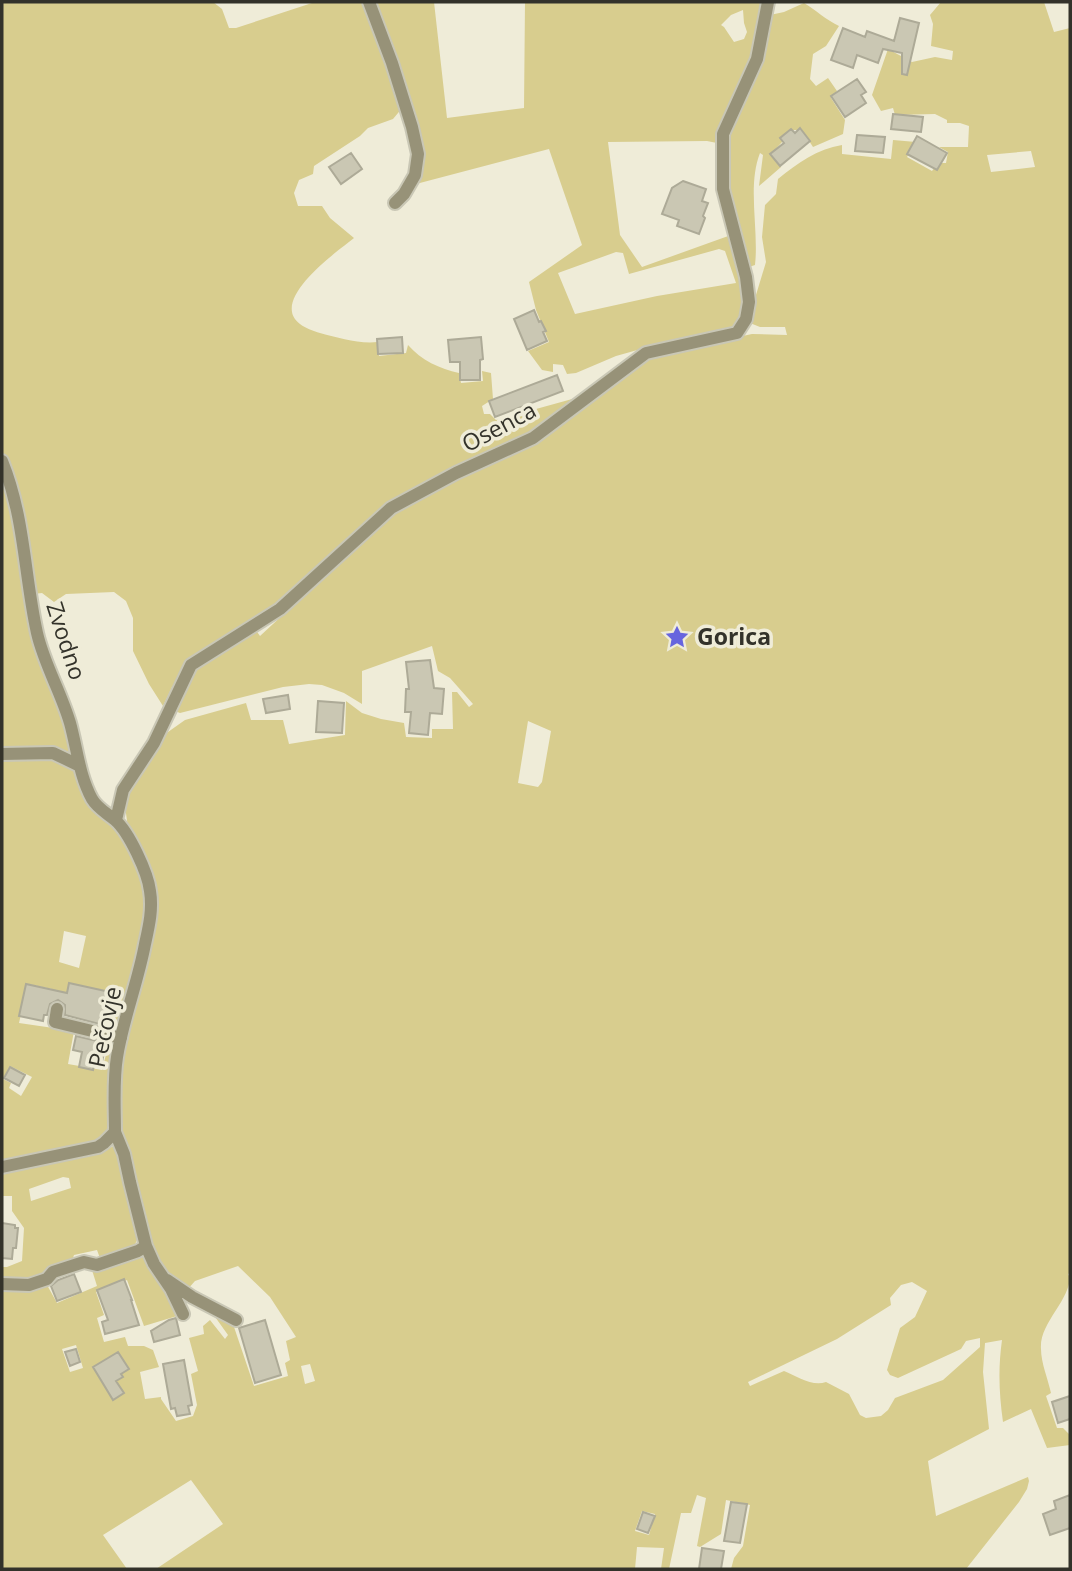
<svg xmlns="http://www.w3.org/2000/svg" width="1072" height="1571" viewBox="0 0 1072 1571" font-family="'Open Sans',sans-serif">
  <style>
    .green { fill: #d8cd8e; fill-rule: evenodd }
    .building { fill: #cac7b3; stroke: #adaa97; stroke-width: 2 }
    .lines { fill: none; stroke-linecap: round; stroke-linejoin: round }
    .street-casing { stroke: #c9c7b5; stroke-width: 16 }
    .street { stroke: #979278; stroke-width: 12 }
    .labels { text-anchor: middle; stroke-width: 7; stroke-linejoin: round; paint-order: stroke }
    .street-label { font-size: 23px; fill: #33322a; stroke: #efecd8 }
    .poi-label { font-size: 23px; font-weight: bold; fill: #33322a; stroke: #efecd8; text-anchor: start }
  </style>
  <rect width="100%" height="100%" fill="#efecd8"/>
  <path class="green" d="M2,2h211l9,7 7,19h7l79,-26h51l37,105 -10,12 -25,9 -8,8 -46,30 -1,8 -14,6 -5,13 4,13h24l8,12 24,20c-16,13 -86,62 -54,86 5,4 13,7 20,9 19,5 38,11 58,9l1,14 27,-3 2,-8c13,15 32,24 51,28l2,10 22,-2 -1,-10 9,2 2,26 -11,7 2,8h6l6,6 87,-24 55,-34 44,-13 70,-15 35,1 -2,-8h-25l-10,-4 6,-28 10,-33 -4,-25 3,-32 11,-11 2,-15c20,-16 39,-30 64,-34v9l49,5 2,-19 23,2 -9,15 25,14 6,-8h8l2,-11 -9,-5h29l1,-21 -9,-3h-13v-3l-12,-6 -40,1 -2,-7 -12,3 -9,-16 16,-46 24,13 23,-5 17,3 1,-9 -22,-5 2,-22 -3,-9 11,-13h103l10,30 16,-4v1243l-2,4 2,1c0,25 -31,47 -29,73 0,14 7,30 10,44l-5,3 11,32h6l7,7v10l-23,3 -16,-39 -28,13c-4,-28 -5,-54 -1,-82l-17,3 -2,29 6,57 -61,32 8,55 92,-39 1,4 -2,8 -8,13 -53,67h-235l3,-11 9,-12 7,-41 -24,-5 -5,34 -21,13 -3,-1 9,-48 -9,-3 -6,18h-10l-12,56h-8l3,-21 -27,-1 -2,22h-479l67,-45 -32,-44 -88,55 24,34h-125v-282l22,3 23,-5 10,18 40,-17 -5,-16 51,-17c10,17 31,45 34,63l-33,10 -17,-46 -31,12 8,23 -7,3 7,24 21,-5 3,9h16l9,4 6,17 -19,5 5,27 16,-2v2l15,22 17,-5 4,-11 -6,-31 7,-3 -9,-33 15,-4 -1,-8 7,-6 15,19 3,-4 -15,-21 11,5 10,8 20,59 34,-10 -3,-13 5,-3 -4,-19 10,-4 -26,-40 -32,-31 -43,15 -8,9 -19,-13 -17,-29 -30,-117 -1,-73 35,-152 -27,-78 -3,-22 4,-19 9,-15 30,-40 17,-12 61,-17 5,17h32l6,24 56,-9 1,-34 16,12 19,6 23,4 2,14 26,1v-9h21l-1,-37h5l12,15 4,-3 -23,-26 -12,-7 -6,-25 -70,25v33l-18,-11 -22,-8 -13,-1 -26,3 -103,26 -5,-2 5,-25 -8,1 -9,19 -14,-22 -16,-33v-33l-7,-17 -12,-9 -48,2 -12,8 -12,-9 -9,1 -31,-142zM1031,151l4,16 -44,5 -4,-17zM312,588l-52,48 -5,-7zM528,721l23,10 -9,51 -4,5 -20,-4zM912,1282l15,9 -12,26 -15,11 -13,42 3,5 8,3 63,-29 5,-8 14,-3v9l-37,33 -48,18 -7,12 -7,6 -15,2 -6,-3 -11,-21 -23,-12c-14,5 -29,-6 -42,-11l-34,15 -2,-4 89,-43 54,-34 -1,-7 11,-13zM76,1345l7,23 -13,4 -8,-23zM310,1364l5,17 -10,3 -4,-18zM642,1511l13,3 -6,21 -14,-4z
    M379,2h55l13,116 77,-10 1,-106h238l-12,58 -29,65 -5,18 -10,-2 -99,1 12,93 22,32 89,-32 16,61 -2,10 -9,21 -9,5 -61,10 -50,14 -40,17 -9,1 -4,-9 -10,-1v8l-11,-2 -14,-19 21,-9 -13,-32 -7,-28 53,-37 -33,-96 -133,35 6,-21 -49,-159zM743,10l1,13 3,9 -3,7 -10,3 -10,-15 -3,-2 10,-10zM719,249l6,2 11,32 -79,13 -82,18 -17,-41 58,-21 7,1 6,21z
    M804,3c12,7 22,17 35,23l-13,20 -13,8 -3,25 6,7 12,-8 9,13 -6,7 14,22 -2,14 -30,13 -11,-17h-9l-21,23 9,14 -22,19 4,-31 -3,-2c-13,33 -1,77 -5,112l-6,2 -11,-37 -15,-76 1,-9 46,-130 14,-3z
    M2,470l2,5 21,111 36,117 12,56 -71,-7z
    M55,756l18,10 59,85 13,35 1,34 -27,105 -6,4 4,-25 -4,-12 -44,-8 -7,23 -13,-2 3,-16 -24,-5 -9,39 55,8 -6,33 34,6 7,-27 4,2 -2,81 -15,18 -94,19v-405zM64,931l22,5 -7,32 -20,-6zM10,1066l22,11 -11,19 -12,-8 2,-5 -8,-4z
    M114,1146l7,6 17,84c-3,18 -22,20 -37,25l-4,-11 -23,5 -3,9 -25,13 -44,4v-14h5l15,-6 2,-33 -12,-17v-15h-10v-24l66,-14 27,-4zM63,1177l6,1 2,10 -40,13 -2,-12z"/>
  <path class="building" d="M900,18l19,5 -12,52 -5,-1v-21l-19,-4 -5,14 -21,-8 -4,13 -22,-8 12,-32 22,9 2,-6 27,10z
    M857,79l9,13 -5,3 5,8 -21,14 -14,-21z
    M893,114l30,3 -2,15 -30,-3z
    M800,128l10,13 -30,25 -10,-12 14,-11 -4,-5 11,-9 4,4z
    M857,135l28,2 -2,16 -28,-2z
    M917,136l30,17 -10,17 -30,-16z
    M351,153l11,16 -21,15 -12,-17z
    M683,181l23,8 -4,12 6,2 -5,13 2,2 -6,16 -22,-8 2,-6 -17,-6 10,-26z
    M534,310l5,12 2,-1 5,10 -3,1 4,9 -20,9 -13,-31z
    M402,337l1,16 -25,1 -1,-15z
    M481,337l2,22 -3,1v20h-20v-18h-10l-2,-22z
    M557,375l6,16 -68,26 -6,-16z
    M430,660l4,28 10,1 -2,25 -12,-1 -2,22 -19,-2 2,-21h-6l1,-23h3l-3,-27z
    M288,695l2,14 -24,4 -3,-14z
    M318,701l26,2 -2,30 -26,-1z
    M69,983l41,9 -7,33 -38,-10v-10l-7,-5 -8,4 -3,11h-3l-1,6 -24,-5 7,-32 41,9z
    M76,1036l30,7 -4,19 -7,-1 -2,9 -14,-3 3,-15 -9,-2z
    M10,1067l15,8 -6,11 -15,-8z
    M2,1223l13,2v3h3l-2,20h-3l-1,11 -10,-1z
    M74,1274l7,18 -24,9 -6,-15 7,-6z
    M124,1279l8,21h-1l8,25 -34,9 -3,-12 6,-2 -11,-30z
    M176,1318l4,17 -26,7 -3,-11 18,-11z
    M265,1320l16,55 -26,8 -16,-55z
    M76,1349l4,13 -10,4 -5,-14z
    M118,1352l11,17 -8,5 2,3 -7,4 8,12 -11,7 -20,-33z
    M184,1360l8,45 -4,1 2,8 -13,2 -2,-8 -4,1 -8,-45z
    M1070,1396v23l-12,4 -6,-21z
    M1070,1495v33l-20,7 -7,-21 13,-5 -2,-8z
    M731,1502l16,2 -7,39 -16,-2z
    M643,1512l12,4 -7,17 -11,-4z
    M702,1548l22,3 -3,18h-22z"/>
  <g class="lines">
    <g class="street-casing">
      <path id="street" d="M369,2l23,61 20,64 6,27 -3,21 -11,19 -9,9
        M2,461c23,57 22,113 35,172 7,31 24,59 33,90 7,25 9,52 22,76 6,10 15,14 23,21 14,12 33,53 35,71 3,18 -1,35 -5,53 -7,38 -22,75 -28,113 -4,24 -2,50 -2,75l-11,11 -6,4 -96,20
        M2,754l51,-1 25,12
        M116,820l7,-30 31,-47 37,-78 89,-56 111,-101 65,-35 77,-35 113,-85 91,-20 9,-14 3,-17 -3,-25 -23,-88v-55l34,-75 11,-57
        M57,1009l-2,13 66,16
        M115,1132l9,22 6,28 16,64 8,18 17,25 12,25
        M167,1280l25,17 44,23
        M2,1284l27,1 18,-6 6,-7 31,-10 13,3 41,-14 8,-5"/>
    </g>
    <use href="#street" class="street"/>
  </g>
  <defs>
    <g id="sight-bare" transform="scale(1.89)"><path d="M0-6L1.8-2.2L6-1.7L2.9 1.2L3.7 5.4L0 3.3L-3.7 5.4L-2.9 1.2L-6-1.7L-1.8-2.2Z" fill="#6765de" stroke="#efecd8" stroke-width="2.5" paint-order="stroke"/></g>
  </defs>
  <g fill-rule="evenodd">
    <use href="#sight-bare" x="677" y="637"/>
  </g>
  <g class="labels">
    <g class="street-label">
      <text transform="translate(499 427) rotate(-28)" y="8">Osenca</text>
      <text transform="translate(66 641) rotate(72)" y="8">Zvodno</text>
      <text transform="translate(105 1027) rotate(-78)" y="8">Pečovje</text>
    </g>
    <g class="poi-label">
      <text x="697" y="645">Gorica</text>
    </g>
  </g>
  <rect width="1072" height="1571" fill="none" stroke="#33322a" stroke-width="7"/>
</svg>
